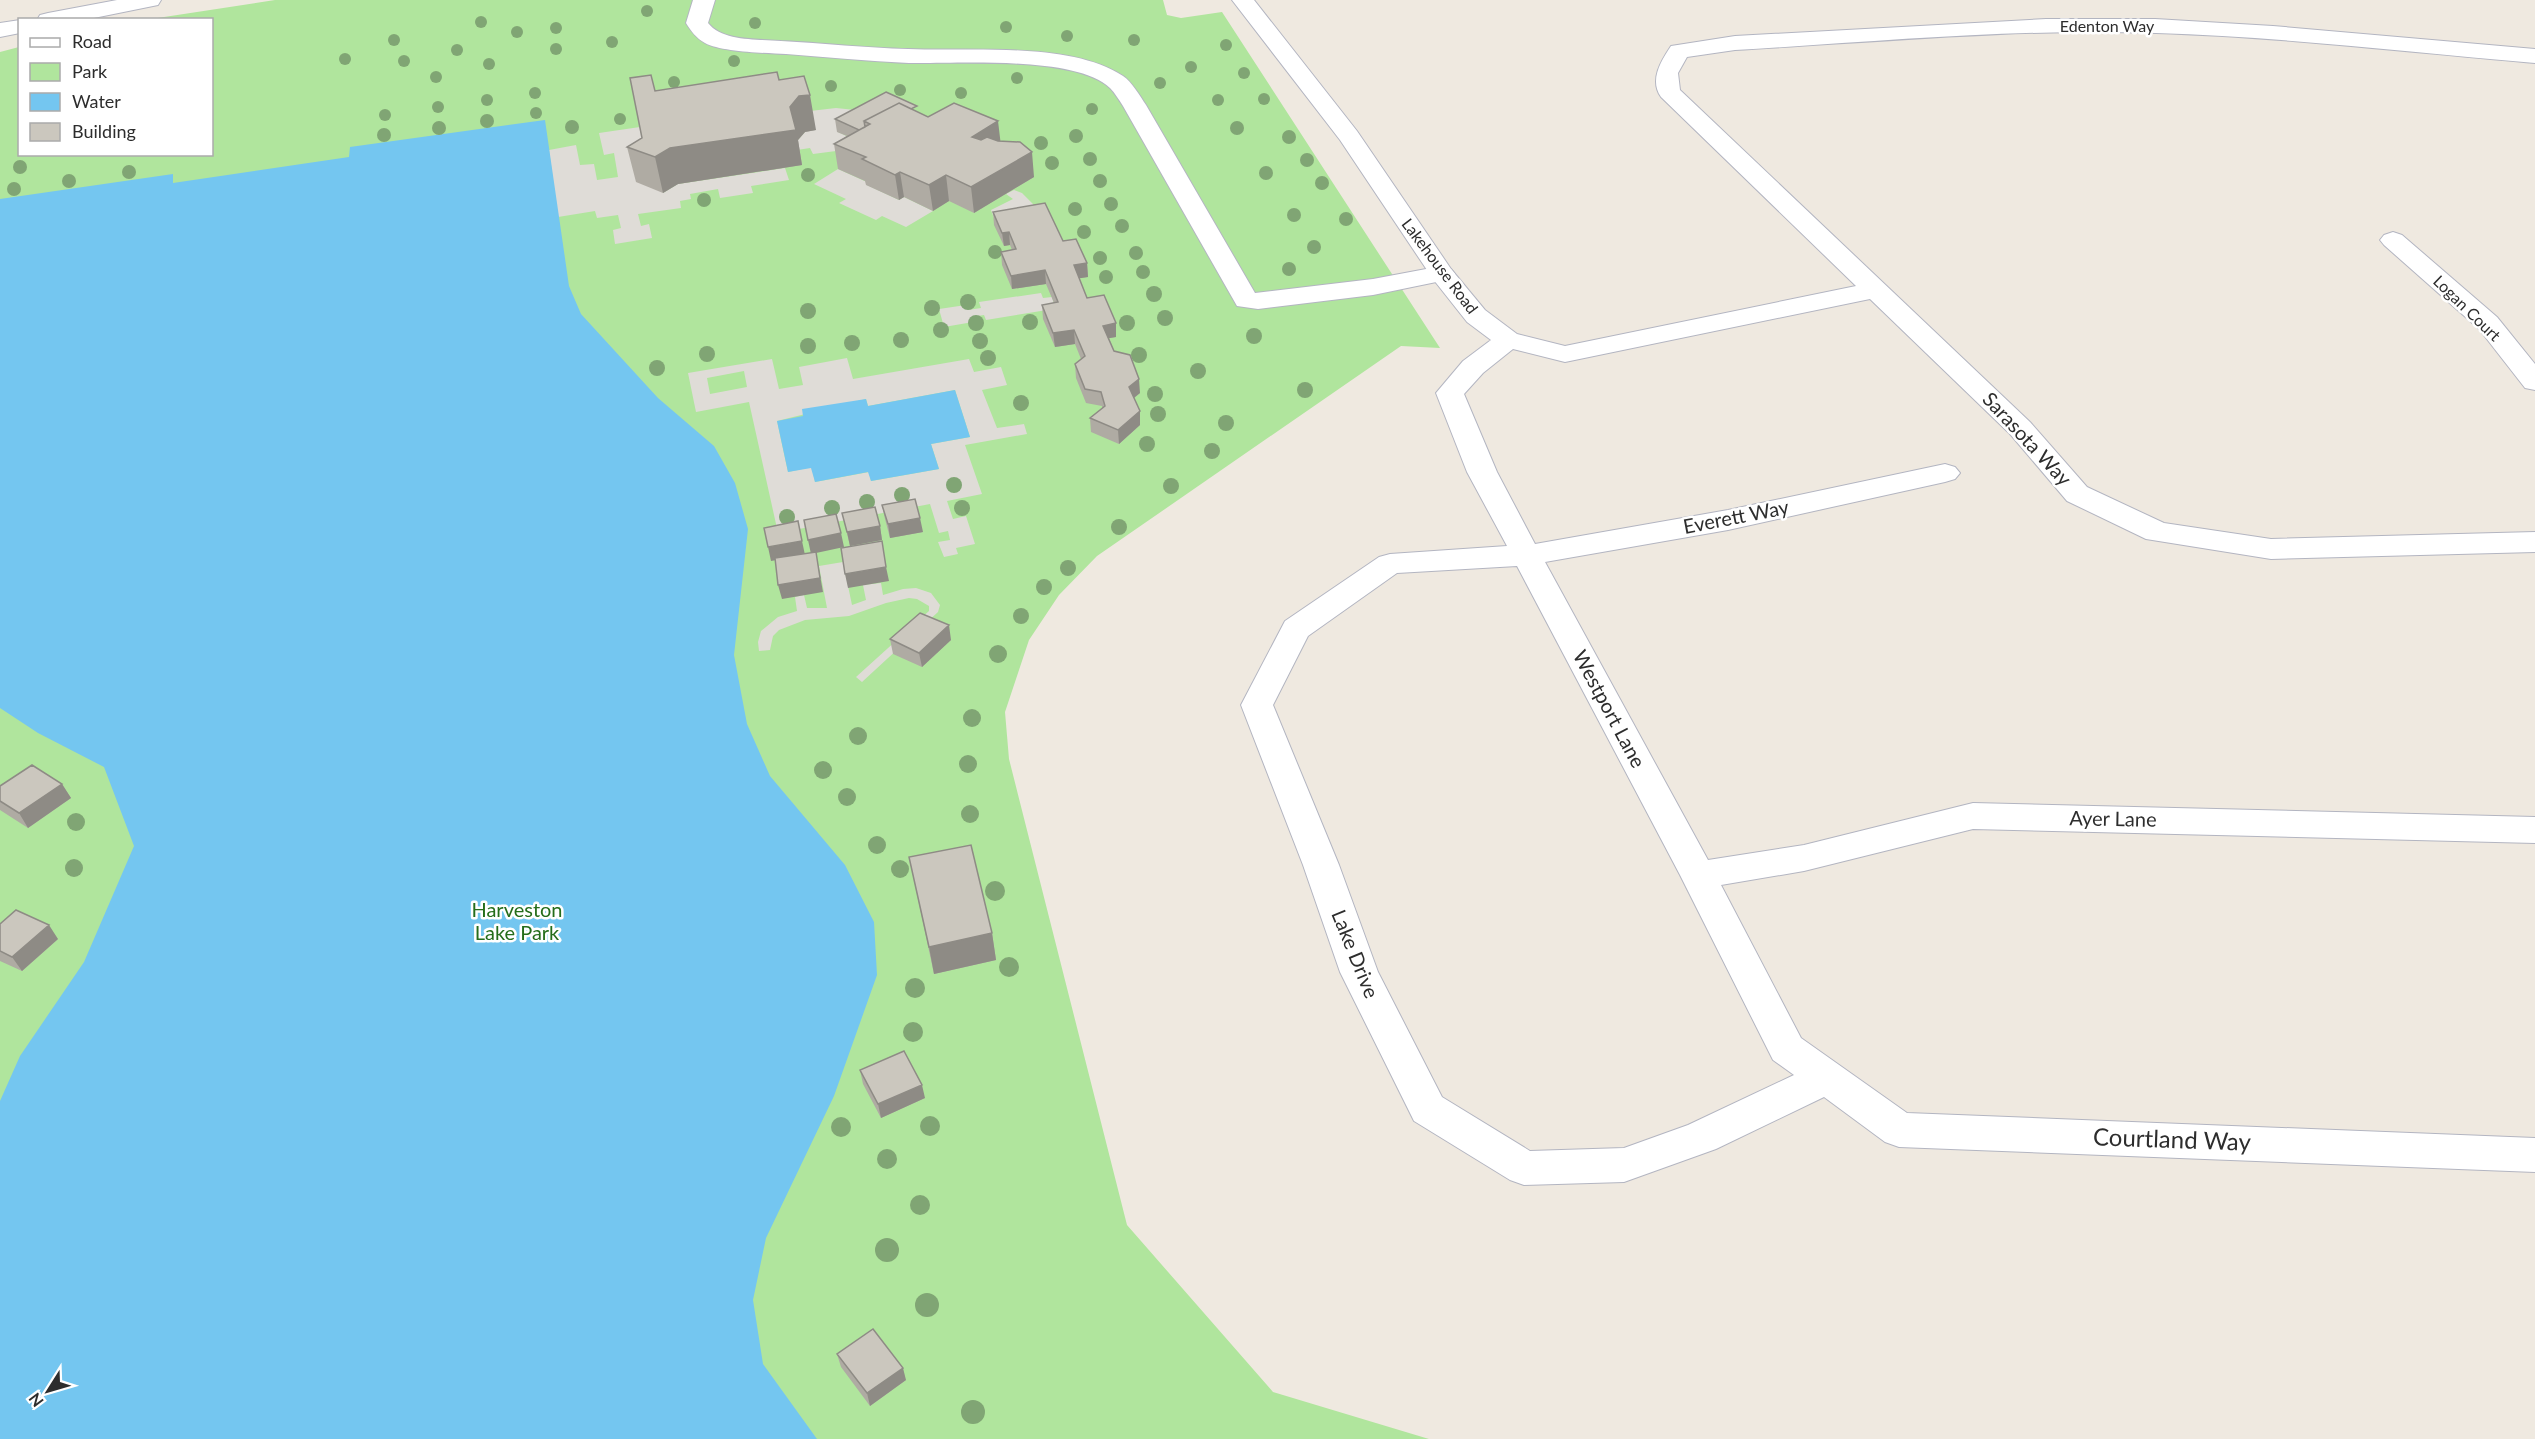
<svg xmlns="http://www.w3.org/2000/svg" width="2535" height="1439" viewBox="0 0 2535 1439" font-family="Lato,sans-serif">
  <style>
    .green { fill: #b0e59d }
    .plaza { fill: #dfdcd7; fill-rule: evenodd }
    .water { fill: #74c6f0 }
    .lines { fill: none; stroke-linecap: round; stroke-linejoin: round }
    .service-casing { stroke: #b3b5c1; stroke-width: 2 }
    .minor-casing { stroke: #b3b5c1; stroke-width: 2 }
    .tertiary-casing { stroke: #b3b5c1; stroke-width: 2 }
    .service { fill: #fff; fill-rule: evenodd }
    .minor { fill: #fff; fill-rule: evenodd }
    .tertiary { fill: #fff; fill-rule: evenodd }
    .tree { fill: #80a574 }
    .wall { fill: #afaba3 }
    .shaded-wall { fill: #8e8b85 }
    .building { fill: #cbc7be; stroke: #8e8b85; stroke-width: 1.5 }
    .labels { text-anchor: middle; stroke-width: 5; stroke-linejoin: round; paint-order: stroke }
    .far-street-label { font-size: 16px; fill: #2d2d2d; stroke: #fff }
    .street-label { font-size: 20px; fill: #2d2d2d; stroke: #fff }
    .park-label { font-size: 20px; fill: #256d1b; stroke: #fff }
    .near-street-label { font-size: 24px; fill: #2d2d2d; stroke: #fff }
  </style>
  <rect width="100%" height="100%" fill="#efe9e0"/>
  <path class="green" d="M275,0h888l4,15 14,3 41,-6 218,336 -39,-2 -304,210 -38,39 -30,45 -24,72 4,47 118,466 146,167 156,47h-1429v-1387l19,-5 1,107h192v-134l-61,-1z"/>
  <path class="plaza" d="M836,108l19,2 -17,22 36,17 -13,7 -25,-5 -23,3 -3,-6 -13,2 -1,-8 9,-10 5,-21z
    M640,127l23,66 15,-9 107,-16 4,12 -38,6 2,7 -33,5 -2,-9 -28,5 1,5 -11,2 1,7 -43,6 3,12 8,-2 3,14 -37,6 -2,-14 8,-2 -3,-13 -21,3 -2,-7 -37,6 -9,-67 27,-5 4,20 14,-1 3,16 21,-3 -4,-24 -10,2 -5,-22z
    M838,169l31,14 -2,2 32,15 5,-3 29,14 -27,16 -24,-11 -6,4 -37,-17 7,-4 -32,-15z
    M1014,190l8,3 11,11 5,14h-44l-3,-8 22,-11 -7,-5z
    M1041,293l2,5 9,-1 2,7 -7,6 -61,10 -2,-5 -13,2 2,5 -29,5 -5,-18 27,-4 2,5 13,-2 -2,-6z
    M847,358l6,21 116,-20 5,13 27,-5 6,18 -25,5 15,38 27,-4 3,10 -62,11 17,49 -35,7 6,18 13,-3 9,28 -19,4 2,6 -14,3 -6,-15 12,-2 -2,-9 -9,2 -9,-29 -152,29 -29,-131 -53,10 -8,-39 84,-14 7,30 24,-4 -4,-18zM744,371l3,16 -37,7 -3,-16zM955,390l15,47 -39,7 8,25 -68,12 -2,-9 -54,10 -3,-15 -24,5 -11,-51 89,-22 2,7z
    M843,562l9,43 14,-5 -3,-15 18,-2 2,12 20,-6 13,-1 15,5 9,12 -2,7 -76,70 -6,-5 73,-66v-5l-12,-7 -8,-1 -23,5 -37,13 -44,4 -26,10 -6,6 -3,14 -11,1 -1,-9 3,-11 17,-14 19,-6 -2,-14 9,-2 3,13h20l-8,-42z"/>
  <path class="water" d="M545,120l24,166 12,28 77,84 56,48 21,37 13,46 -14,126 13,69 23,52 75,89 29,57 3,53 -43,121 -68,142 -13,62 10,64 54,75h-817v-338l20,-45 64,-94 50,-116 -30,-79 -66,-34 -38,-25v-509l173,-25v9l176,-26 1,-10z
    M955,390l15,47 -39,7 8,25 -68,12 -3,-9 -53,10 -4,-14 -23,4 -11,-51 26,-5 -1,-7 64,-10 2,7z"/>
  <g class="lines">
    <g class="service-casing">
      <path id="service" d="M693,0h22l-7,23c15,19 51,16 73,18 42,2 85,7 127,8 63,3 161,-8 215,27 9,6 17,20 23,29l109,188 118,-14 69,-13 9,3 4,5 -4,5 -78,16 -115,14 -21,-3 -114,-200c-4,-6 -8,-13 -13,-18 -35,-33 -154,-24 -201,-25 -41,-2 -82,-6 -123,-9 -20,-1 -65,-2 -81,-11 -9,-5 -14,-12 -19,-20z"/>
    </g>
    <g class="minor-casing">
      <path id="minor" d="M1232,0h22l103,131 94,138 34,41 32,24 48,12 291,-60 -195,-189c-12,-17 0,-36 10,-51l64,-10 311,-17h109l118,7 262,23v14c-126,-11 -253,-26 -379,-30 -140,-5 -281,9 -421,17l-48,7 -9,16 2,17 350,332 57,65 77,36 107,16 264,-7v20l-264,7 -125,-20 -79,-38 -57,-67 -140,-135 -305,63 -52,-13 -30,24 -19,21 33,78 38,72 193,-34 217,-46 10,3 5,6 -5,6 -10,3 -217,48 -183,32 163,298 96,-15 169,-42 562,14v26l-562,-14 -169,42 -83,14 80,153 106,75 628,25v34l-636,-25 -14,-5 -61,-45 -108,52 -92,33 -100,3 -14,-5 -96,-59 -74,-149 -37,-107 -62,-160 44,-84 94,-64 11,-3 117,-8 -40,-74 -31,-79 27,-32 28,-21 -24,-18 -34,-43 -93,-139zM1517,566l163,309 93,185 21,15 -106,50 -64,23 -94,3 -88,-54 -64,-125 -39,-107 -66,-160 35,-69 89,-63z
        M2393,232l9,3 95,82 38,47v26l-10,-2 -46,-59 -95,-84 -4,-5 4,-5z"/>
    </g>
    <g class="tertiary-casing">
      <path id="tertiary" d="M117,0h44l-3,5 -74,15h-47l3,-5 8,-2z
        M20,20v13l-20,4v-14z"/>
    </g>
    <use href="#service" class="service"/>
    <use href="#minor" class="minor"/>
    <use href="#tertiary" class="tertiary"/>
  </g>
  <g class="tree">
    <circle cx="647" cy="11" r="6"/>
    <circle cx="481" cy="22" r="6"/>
    <circle cx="755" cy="23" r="6"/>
    <circle cx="1006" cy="27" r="6"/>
    <circle cx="556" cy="28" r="6"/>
    <circle cx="517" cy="32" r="6"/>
    <circle cx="1067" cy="36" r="6"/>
    <circle cx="394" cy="40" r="6"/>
    <circle cx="1134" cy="40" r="6"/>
    <circle cx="612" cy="42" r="6"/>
    <circle cx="1226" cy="45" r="6"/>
    <circle cx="556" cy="49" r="6"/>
    <circle cx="457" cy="50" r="6"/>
    <circle cx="345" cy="59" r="6"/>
    <circle cx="404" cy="61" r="6"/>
    <circle cx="734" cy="61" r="6"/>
    <circle cx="489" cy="64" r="6"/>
    <circle cx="1191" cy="67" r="6"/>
    <circle cx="1244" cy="73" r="6"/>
    <circle cx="436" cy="77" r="6"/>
    <circle cx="1017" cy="78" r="6"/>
    <circle cx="674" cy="82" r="6"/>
    <circle cx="1160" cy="83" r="6"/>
    <circle cx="831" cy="86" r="6"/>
    <circle cx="900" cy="90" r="6"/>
    <circle cx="535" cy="93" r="6"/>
    <circle cx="961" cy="93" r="6"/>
    <circle cx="1264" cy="99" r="6"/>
    <circle cx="487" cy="100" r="6"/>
    <circle cx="1218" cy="100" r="6"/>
    <circle cx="438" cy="107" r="6"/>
    <circle cx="1092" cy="109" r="6"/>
    <circle cx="536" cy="113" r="6"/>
    <circle cx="385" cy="115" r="6"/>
    <circle cx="620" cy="119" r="6"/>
    <circle cx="487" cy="121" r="7"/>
    <circle cx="572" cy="127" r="7"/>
    <circle cx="439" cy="128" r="7"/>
    <circle cx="1237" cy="128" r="7"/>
    <circle cx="384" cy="135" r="7"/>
    <circle cx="1076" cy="136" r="7"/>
    <circle cx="1289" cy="137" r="7"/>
    <circle cx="1041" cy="143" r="7"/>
    <circle cx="1090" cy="159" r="7"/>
    <circle cx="1307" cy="160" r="7"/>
    <circle cx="1052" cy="163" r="7"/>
    <circle cx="20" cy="167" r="7"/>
    <circle cx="129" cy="172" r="7"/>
    <circle cx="1266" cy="173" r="7"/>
    <circle cx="808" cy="175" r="7"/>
    <circle cx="69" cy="181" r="7"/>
    <circle cx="1100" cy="181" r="7"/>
    <circle cx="1322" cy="183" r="7"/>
    <circle cx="14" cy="189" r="7"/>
    <circle cx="704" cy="200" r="7"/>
    <circle cx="1111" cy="204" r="7"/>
    <circle cx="1075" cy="209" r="7"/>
    <circle cx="1294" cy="215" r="7"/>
    <circle cx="1346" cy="219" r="7"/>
    <circle cx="1122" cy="226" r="7"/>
    <circle cx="1084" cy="232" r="7"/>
    <circle cx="1314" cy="247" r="7"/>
    <circle cx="995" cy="252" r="7"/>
    <circle cx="1136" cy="253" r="7"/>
    <circle cx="1100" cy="258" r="7"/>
    <circle cx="1289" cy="269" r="7"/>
    <circle cx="1143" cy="272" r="7"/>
    <circle cx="1106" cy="277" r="7"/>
    <circle cx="1154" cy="294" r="8"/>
    <circle cx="968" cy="302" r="8"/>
    <circle cx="932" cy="308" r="8"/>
    <circle cx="808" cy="311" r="8"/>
    <circle cx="1165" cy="318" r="8"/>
    <circle cx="1030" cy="322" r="8"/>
    <circle cx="976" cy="323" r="8"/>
    <circle cx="1127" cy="323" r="8"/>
    <circle cx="941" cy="330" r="8"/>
    <circle cx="1254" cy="336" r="8"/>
    <circle cx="901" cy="340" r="8"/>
    <circle cx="980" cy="341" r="8"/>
    <circle cx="852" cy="343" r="8"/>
    <circle cx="808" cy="346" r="8"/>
    <circle cx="707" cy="354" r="8"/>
    <circle cx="1139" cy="355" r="8"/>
    <circle cx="988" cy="358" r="8"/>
    <circle cx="657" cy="368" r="8"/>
    <circle cx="1198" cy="371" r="8"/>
    <circle cx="1305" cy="390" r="8"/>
    <circle cx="1155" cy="394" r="8"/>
    <circle cx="1021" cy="403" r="8"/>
    <circle cx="1158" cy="414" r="8"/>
    <circle cx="1226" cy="423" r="8"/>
    <circle cx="1147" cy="444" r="8"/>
    <circle cx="1212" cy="451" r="8"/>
    <circle cx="954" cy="485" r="8"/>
    <circle cx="1171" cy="486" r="8"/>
    <circle cx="902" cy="495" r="8"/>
    <circle cx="867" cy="502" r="8"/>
    <circle cx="832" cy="508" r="8"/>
    <circle cx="962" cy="508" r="8"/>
    <circle cx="787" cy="517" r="8"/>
    <circle cx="1119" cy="527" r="8"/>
    <circle cx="1068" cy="568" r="8"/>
    <circle cx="1044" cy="587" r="8"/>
    <circle cx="1021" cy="616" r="8"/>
    <circle cx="998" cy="654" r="9"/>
    <circle cx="972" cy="718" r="9"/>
    <circle cx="858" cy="736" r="9"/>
    <circle cx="968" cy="764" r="9"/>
    <circle cx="823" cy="770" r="9"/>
    <circle cx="847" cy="797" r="9"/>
    <circle cx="970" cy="814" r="9"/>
    <circle cx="76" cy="822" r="9"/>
    <circle cx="877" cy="845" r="9"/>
    <circle cx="74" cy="868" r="9"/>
    <circle cx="900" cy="869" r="9"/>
    <circle cx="995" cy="891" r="10"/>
    <circle cx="1009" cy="967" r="10"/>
    <circle cx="915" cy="988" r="10"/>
    <circle cx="913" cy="1032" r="10"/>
    <circle cx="930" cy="1126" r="10"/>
    <circle cx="841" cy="1127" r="10"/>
    <circle cx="887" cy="1159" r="10"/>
    <circle cx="920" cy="1205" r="10"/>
    <circle cx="887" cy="1250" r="12"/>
    <circle cx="927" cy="1305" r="12"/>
    <circle cx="973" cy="1412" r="12"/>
  </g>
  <path class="wall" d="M779,80l37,50 -11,2 -7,8 4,25 -124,19 -15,9 -27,-11 -9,-35 15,-9z
    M917,112l11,5 72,25 34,35 -60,36 -25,-12 -16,10 -29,-14 -5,3 -33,-15 -1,-4 -27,-12 -4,-25 13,-8 -10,-4 -2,-13z
    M993,212l70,29 24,22 1,14 -9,1 8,20 29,39 -7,1 5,13 26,42 -6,5 6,13v14l-21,19 -28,-12 -1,-14 12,-10v-2l-16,-3 -10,-25 -1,-14 6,-5 -6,-15 -20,3 -12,-28 -1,-14 12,-2 -8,-19 -34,5 -10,-24 -1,-13 11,-2 -2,-5 -6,1 -10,-21z
    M882,505l41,27 -33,6 -5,-19z
    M842,513l38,13 2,14 -32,6z
    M890,639l61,1 -29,27 -29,-13z
    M62,784l9,14 -43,30 -28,-18v-24z
    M909,857l83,76 4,27 -62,14z
    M0,924l58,15 -36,32 -22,-10z
    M860,1070l65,28 -44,20 -18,-34z
    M837,1354l69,26 -36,26 -29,-39z"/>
  <path class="shaded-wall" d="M810,95l6,35 -11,2 -7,8 4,25 -124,19 -15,9 -8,-36 15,-9 129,-52z
    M998,121l3,25 -26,16 -3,-25z
    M1032,152l2,25 -60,36 -3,-26z
    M900,172l4,25 -5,3 -4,-25z
    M946,175l3,26 -16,10 -4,-26z
    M1009,232l1,13 -6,1 -2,-13z
    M1087,263l1,14 -13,2 -1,-14z
    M1045,270l1,14 -34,5 -1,-13z
    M1116,323v14l-12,2 -1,-13z
    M1074,330l1,14 -20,3 -2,-14z
    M1139,379l1,14 -10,8 -1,-14z
    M1140,411v14l-21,19 -1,-14z
    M920,518l3,14 -33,6 -2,-14z
    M880,526l2,14 -32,6 -3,-14z
    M841,533l3,14 -28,6 7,39 -41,7 -4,-14 33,-31 -3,-14z
    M802,541l3,14 -34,6 -3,-14z
    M886,567l3,14 -41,7 -3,-14z
    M949,625l2,15 -29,27 -3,-14z
    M62,784l9,14 -43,30 -9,-15z
    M49,925l9,14 -36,32 -10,-14z
    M992,933l4,27 -62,14 -5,-27z
    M922,1085l3,13 -44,20 -3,-14z
    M903,1368l3,12 -36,26 -3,-13z"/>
  <path class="building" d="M777,72l2,8 25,-4 6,19 -11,1 -9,11 6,23 -126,18 -15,9 -28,-10 15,-9 -12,-60 21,-3 4,16z
    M886,92l31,14 -6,3 -12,-6 -35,18 1,6 -6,3 -24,-11z
    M899,103l29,14 26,-14 44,18 -26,16 9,3 6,-3 11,4 22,1 12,10 -61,35 -25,-12 -17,10 -29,-13 -5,3 -33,-16 4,-2 -32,-13 36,-20 -6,-3z
    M1045,203l18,38 13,-2 11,24 -13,2 13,33 17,-3 12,28 -13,3 11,25 16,4 9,24 -10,8 11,24 -22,19 -28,-12 15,-12 -4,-14 -16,-3 -10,-25 10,-8 -11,-26 -21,3 -11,-28 16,-3 -13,-32 -34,6 -10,-24 15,-3 -7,-17 -7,1 -9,-21z
    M915,499l5,19 -32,6 -6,-19z
    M875,507l5,19 -33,6 -5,-19z
    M836,514l5,19 -33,7 -4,-20z
    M798,521l4,20 -34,6 -4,-19z
    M882,541l4,26 -41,7 -4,-26z
    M816,552l4,26 -42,7 -3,-27z
    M920,613l29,12 -30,28 -29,-14z
    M32,765l30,19 -43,29 -19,-12v-15z
    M971,845l21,88 -63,14 -20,-90z
    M16,910l33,15 -37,32 -12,-6v-27z
    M904,1051l18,34 -44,19 -18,-34z
    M873,1329l30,39 -36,25 -30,-39z"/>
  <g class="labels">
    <g class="far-street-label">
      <text x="2107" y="32">Edenton Way</text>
      <text transform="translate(1440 266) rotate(53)" y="6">Lakehouse Road</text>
      <text transform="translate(2467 308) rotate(44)" y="6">Logan Court</text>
    </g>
    <g class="street-label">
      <text transform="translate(2027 439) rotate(47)" y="7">Sarasota Way</text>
      <text transform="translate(1736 517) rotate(-11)" y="7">Everett Way</text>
      <text transform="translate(1609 709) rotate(62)" y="7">Westport Lane</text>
      <text transform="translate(2113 819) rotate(1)" y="7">Ayer Lane</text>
      <text transform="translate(1355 954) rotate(68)" y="7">Lake Drive</text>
    </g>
    <g class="park-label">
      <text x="517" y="917">Harveston<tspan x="517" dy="23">Lake Park</tspan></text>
    </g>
    <g class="near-street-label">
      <text transform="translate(2172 1140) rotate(2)" y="8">Courtland Way</text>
    </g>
  </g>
  <rect x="18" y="18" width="195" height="138" fill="#ffffff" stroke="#ababab" stroke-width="1.5"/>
  <rect x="30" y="38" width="30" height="9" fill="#ffffff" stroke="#ababab" stroke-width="1.5"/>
  <text x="72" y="48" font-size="18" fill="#2d2d2d">Road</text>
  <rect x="30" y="63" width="30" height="18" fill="#b0e59d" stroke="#ababab" stroke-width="1.5"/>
  <text x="72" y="78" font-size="18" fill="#2d2d2d">Park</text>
  <rect x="30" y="93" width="30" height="18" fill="#74c6f0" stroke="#ababab" stroke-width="1.5"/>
  <text x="72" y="108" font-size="18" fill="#2d2d2d">Water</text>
  <rect x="30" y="123" width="30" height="18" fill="#cbc7be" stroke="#ababab" stroke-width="1.5"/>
  <text x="72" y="138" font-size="18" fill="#2d2d2d">Building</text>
  <g transform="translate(48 1391) rotate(233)" stroke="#ffffff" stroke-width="4.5" paint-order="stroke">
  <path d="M0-4.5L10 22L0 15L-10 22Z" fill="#2d2d2d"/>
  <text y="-9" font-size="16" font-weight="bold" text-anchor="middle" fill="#2d2d2d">N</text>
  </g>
</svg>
